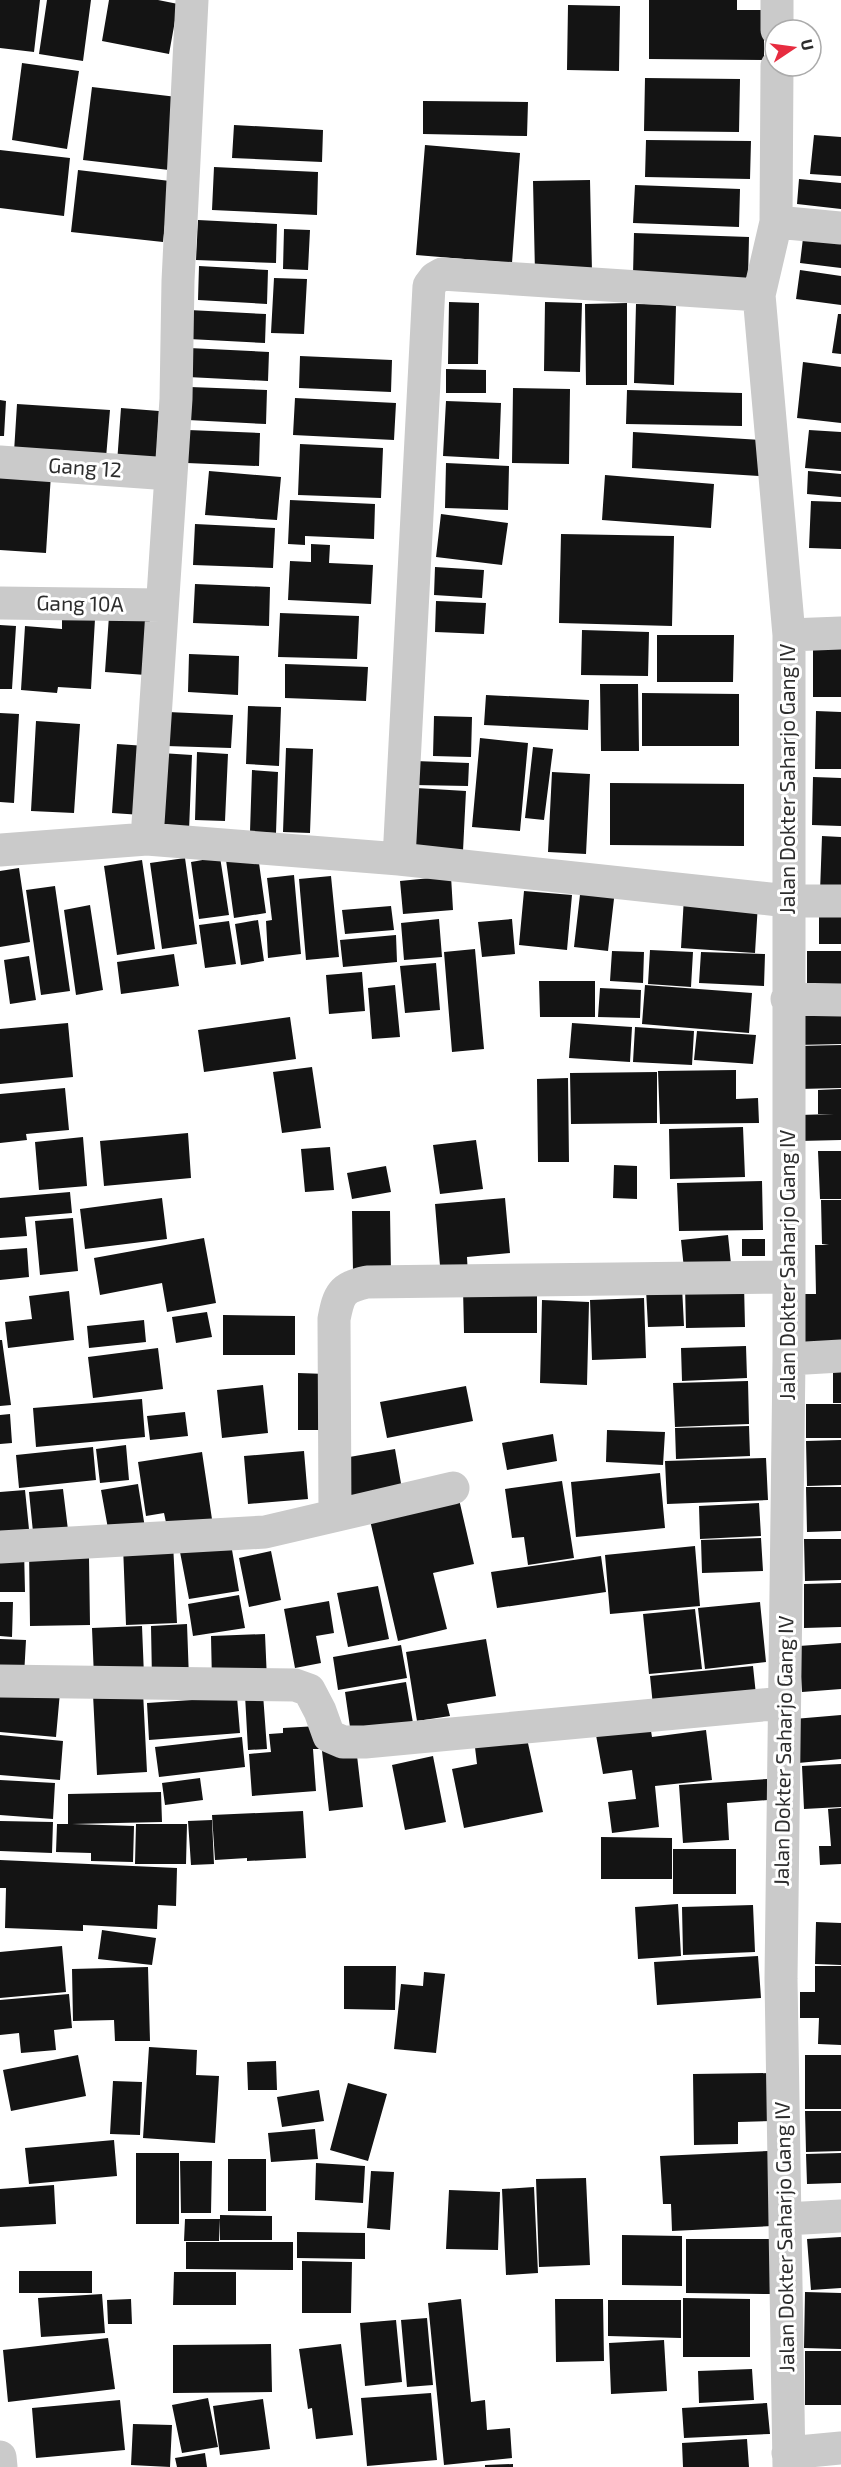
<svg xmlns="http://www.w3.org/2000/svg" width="841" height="2467" viewBox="0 0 841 2467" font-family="'Exo 2',sans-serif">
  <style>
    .building { fill: #141414 }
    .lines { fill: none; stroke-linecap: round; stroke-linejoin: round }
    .street { stroke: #cacaca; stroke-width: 33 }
    .labels { text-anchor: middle; stroke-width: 6; stroke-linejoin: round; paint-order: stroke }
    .street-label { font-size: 21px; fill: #2d2d2d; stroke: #fff }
  </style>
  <rect width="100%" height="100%" fill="#fff"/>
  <path class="building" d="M0,0h40l-6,52 -34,-4z
    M47,0h44l-8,61 -44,-7z
    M109,0h49l20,4 -9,50 -67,-13z
    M649,0h88v10h27v50l-115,-1z
    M568,5l52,1 -1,65 -52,-1z
    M22,63l57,8 -12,78 -55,-9z
    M645,78l95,1 -1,53 -95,-1z
    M92,87l85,10 -8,73 -86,-10z
    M423,101l105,1 -1,34 -104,-2z
    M234,125l89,5 -1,32 -90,-4z
    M814,135l27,2v39l-31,-2z
    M646,140l105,1 -1,38 -105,-2z
    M425,145l95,8 -8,110 -96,-8z
    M0,150l70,8 -6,58 -64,-8z
    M214,167l104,5 -1,43 -105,-5z
    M78,170l92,11 -7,61 -92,-10z
    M799,179l42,4v26l-44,-5z
    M590,180l2,92 -57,1 -2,-92z
    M635,185l105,4 -1,38 -106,-4z
    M198,220l79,4 -1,39 -80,-3z
    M284,229l26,1 -2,40 -25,-1z
    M804,230l37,4v34l-41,-5z
    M634,233l115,4 -1,42 -115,-4z
    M199,266l69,4 -1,34 -69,-4z
    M800,270l41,6v29l-45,-6z
    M274,278l33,1 -3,55 -33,-1z
    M449,302l30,1 -1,61h-30z
    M545,302l37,1 -2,69 -36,-1z
    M627,303v82h-41l-1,-81z
    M636,304l40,1 -2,80 -40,-2z
    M189,310l77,4 -1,29 -76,-4z
    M838,314h3v40l-9,-1z
    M189,348l80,4 -1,29 -80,-4z
    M300,356l92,4 -1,32 -92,-4z
    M803,362l38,5v56l-44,-5z
    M446,369l40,1v23h-40z
    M190,387l77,3 -1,34 -78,-4z
    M513,388l57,1 -1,75 -57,-1z
    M627,390l115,3v33l-116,-2z
    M295,398l101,5 -2,37 -101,-5z
    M0,400l6,1 -2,35h-4z
    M446,401l55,2 -2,56 -56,-3z
    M17,404l93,6 -4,48 -92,-6z
    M121,408l38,3 -3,54 -39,-2z
    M188,430l72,3 -1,33 -72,-3z
    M809,430l32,2v39l-36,-3z
    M633,432l128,8 -2,36 -127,-8z
    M300,444l83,4 -2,50 -83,-3z
    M446,463l63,3 -1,44 -63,-2z
    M209,471l72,6 -4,43 -72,-5z
    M808,471l33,3v23l-34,-3z
    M0,472l51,2 -5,79 -46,-3z
    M605,475l109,9 -3,44 -109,-8z
    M290,500l85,4 -1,35 -69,-3v9l-17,-1z
    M811,501l30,1v47l-32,-1z
    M441,514l67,9 -6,42 -66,-8z
    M195,524l80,4 -2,40 -80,-3z
    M561,534l113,2 -2,90 -113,-3z
    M311,544l19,1 -1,18 44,2 -2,39 -83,-4 2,-39 21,1z
    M435,567l49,3 -2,28 -48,-3z
    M195,584l75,3 -1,39 -76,-3z
    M436,601l50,2 -2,31 -49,-2z
    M280,613l79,3 -2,43 -79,-2z
    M109,616l41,3 -4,56 -41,-3z
    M62,617l33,2 -4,70 -33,-2 -1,6 -36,-3 4,-64 37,3z
    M0,625l16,1 -4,63h-12z
    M582,630l67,2 -1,44 -67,-1z
    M657,635h77l-1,47h-76z
    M813,639h28v58h-28z
    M189,654l50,2 -1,39 -50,-3z
    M285,664l83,3 -2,34 -81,-3z
    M600,684h38l1,67h-38z
    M642,693l97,1v52h-97z
    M486,695l103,5 -1,30 -104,-5z
    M248,706l33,1 -2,59 -33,-2z
    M816,711l25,1v57h-26z
    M168,712l65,3 -2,33 -65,-2z
    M0,713l19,1 -5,89 -14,-1z
    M434,716l38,1 -1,40 -38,-1z
    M36,721l44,3 -6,89 -43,-2z
    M480,738l48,5 -8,88 -48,-4z
    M117,744l29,2 -4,69 -30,-2z
    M533,747l20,2 -9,71 -19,-2z
    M286,748l27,1 -3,84 -27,-1z
    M197,752l31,2 -3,67 -30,-1z
    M161,753l31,2 -3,76 -32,-1z
    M415,761l54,2 -1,23 -54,-1z
    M252,770l26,2 -2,61 -26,-1z
    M552,772l38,2 -4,80 -38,-2z
    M813,777l28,1v48l-29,-1z
    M610,783l134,1v62l-134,-1z
    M416,788l50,3 -3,60 -49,-2z
    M822,836l19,1v56l-21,-1z
    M258,856l8,57 -32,5 -8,-58z
    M220,857l9,58 -30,4 -8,-57z
    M185,858l12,86 -35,5 -12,-86z
    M142,860l13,89 -38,6 -13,-89z
    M19,868l11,74 -30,5v-76z
    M294,875l7,79 -33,4 -2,-37 6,-1 -5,-42z
    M331,876l8,81 -33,3 -7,-81z
    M451,876l2,34 -50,4 -3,-33z
    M55,886l15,105 -29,4 -15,-105z
    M581,886l34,4 -7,61 -34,-4z
    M524,891l48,4 -5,55 -48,-5z
    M684,897l74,6 -3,50 -74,-5z
    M90,905l13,85 -27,5 -12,-85z
    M391,906l3,24 -49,4 -3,-24z
    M819,909h22v35h-22z
    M439,919l3,38 -38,3 -3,-37z
    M512,919l3,35 -33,3 -4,-35z
    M258,920l6,41 -23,4 -6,-41z
    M229,921l7,43 -31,4 -6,-43z
    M396,935l1,27 -54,5 -3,-27z
    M475,949l9,100 -32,3 -8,-100z
    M650,950l43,2 -2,35 -43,-3z
    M612,951l32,1 -1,31 -33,-2z
    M807,951h34v38h-34z
    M701,952l64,2 -1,32 -65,-3z
    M174,954l5,32 -58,8 -4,-32z
    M29,956l7,44 -26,4 -6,-44z
    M436,963l4,47 -35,3 -5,-47z
    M362,972l3,39 -36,3 -3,-39z
    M539,981h56v36h-55z
    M395,985l5,52 -28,2 -4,-51z
    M645,985l107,8 -3,40 -107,-9z
    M600,988l41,2 -1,28 -42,-1z
    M841,1004v40l-44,1 -1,-40z
    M290,1017l6,42 -92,13 -6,-42z
    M68,1023l5,54 -73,7v-55z
    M572,1023l60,4 -2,35 -61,-4z
    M635,1027l59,4 -2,34 -59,-3z
    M697,1031l59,4 -3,29 -59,-4z
    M841,1045v43l-42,1 -1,-43z
    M312,1067l9,61 -39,5 -9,-61z
    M736,1070v29l22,-1 1,25 -99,1 -2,-53z
    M657,1072v51l-86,1 -1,-51z
    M568,1078l1,84h-31l-1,-83z
    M65,1088l4,42 -43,4 1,6 -27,3v-49z
    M841,1089v51l-42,1v-26l35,-1h-16v-24z
    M743,1127l2,50 -75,2 -1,-50z
    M188,1133l3,45 -87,8 -4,-45z
    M83,1137l4,49 -48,4 -4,-48z
    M476,1140l7,49 -43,5 -7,-49z
    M330,1147l4,43 -29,2 -4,-43z
    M818,1151h23v48h-21z
    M614,1165l23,1v33l-24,-1z
    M386,1166l5,26 -39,7 -5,-26z
    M762,1181l1,49 -84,1 -2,-48z
    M70,1192l2,21 -47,4 2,19 -27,2v-40z
    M162,1198l5,41 -82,10 -5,-40z
    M505,1198l5,55 -43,4 1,19 -27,2 -6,-74z
    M821,1200h20v148h-36l-1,-54h12l-1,-49h14l-7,-1z
    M352,1211h38l1,61h-38z
    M73,1218l5,53 -38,4 -5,-54z
    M728,1235l3,29 -47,5 -3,-29z
    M204,1238l12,65 -49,9 -5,-29 -62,12 -6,-37z
    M742,1239h23v17h-23z
    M27,1248l2,29 -29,3v-30z
    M744,1284l1,43 -59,1 -1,-43z
    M537,1287v46h-73l-1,-45z
    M682,1287l2,39 -36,1 -2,-38z
    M69,1291l5,49 -66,8 -3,-26 27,-3 -3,-23z
    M644,1298l2,60 -54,2 -2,-60z
    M542,1300l47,2 -2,83 -47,-2z
    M207,1312l5,25 -36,6 -4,-26z
    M223,1315l72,1v39h-72z
    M144,1320l2,22 -57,6 -2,-22z
    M0,1340h2l9,65 -11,1z
    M746,1346l1,32 -65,3 -1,-33z
    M158,1348l5,41 -70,9 -5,-41z
    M833,1361h8v42h-8z
    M298,1373l28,1v56h-28z
    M748,1381l1,43 -74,3 -2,-44z
    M263,1385l5,48 -46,5 -5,-48z
    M466,1386l7,35 -86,17 -7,-36z
    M142,1399l3,38 -109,10 -3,-39z
    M806,1404h35v34h-35z
    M185,1412l3,24 -38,4 -3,-24z
    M10,1414l2,29 -12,1v-29z
    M749,1426l1,30 -74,3 -1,-31z
    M607,1430l58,2 -2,33 -57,-3z
    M553,1434l4,27 -50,9 -5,-27z
    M841,1440v45l-34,1 -1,-45z
    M126,1445l3,35 -29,3 -4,-34z
    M93,1447l3,33 -77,8 -3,-33z
    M395,1449l7,40 -56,10 -8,-40z
    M304,1451l4,48 -60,5 -4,-48z
    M202,1452l11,74 -45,6 -4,-19 -18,3 -8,-54z
    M766,1458l2,42 -101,4 -2,-43z
    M660,1473l5,55 -89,9 -5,-55z
    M562,1481l12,77 -46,7 -4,-28 -12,1 -7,-49z
    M138,1484l7,44 -36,6 -8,-44z
    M806,1487h35v44l-34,1z
    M63,1489l6,49 -35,4 -5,-50z
    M25,1490l5,49 -30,3v-50z
    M458,1495l16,69 -41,9 14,56 -49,12 -29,-125z
    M759,1503l2,33 -61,3 -1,-33z
    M761,1538l2,33 -61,2 -1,-33z
    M804,1539h37v41l-36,1z
    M173,1543l4,80 -51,2 -3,-80z
    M231,1544l8,47 -50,8 -9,-47z
    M695,1546l5,60 -90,8 -5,-59z
    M24,1549l1,43h-25v-42z
    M29,1549l60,9 1,67 -60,1z
    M271,1551l10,49 -32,7 -10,-49z
    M601,1556l5,36 -109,16 -6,-36z
    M841,1583v44l-37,1v-44z
    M378,1586l11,53 -41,8 -11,-54z
    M239,1595l6,33 -52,8 -5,-32z
    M329,1601l5,32 -18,3 5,27 -26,5 -11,-59z
    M0,1602h13l-1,35 -12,-1z
    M760,1602l6,60 -61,7 -7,-61z
    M695,1609l7,60 -53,5 -6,-60z
    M187,1624l2,55 -37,1 -1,-54z
    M142,1626l2,50 -50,2 -2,-50z
    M265,1634l2,46 -55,2 -1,-46z
    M0,1639l26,1 -2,36 -24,-1z
    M486,1639l10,57 -49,8 3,12 -33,5 -11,-69z
    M841,1643v46l-39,3 -3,-46z
    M401,1645l6,33 -69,12 -5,-33z
    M753,1666l3,29 -103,11 -3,-30z
    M406,1682l7,41 -62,11 -6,-42z
    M0,1686l60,6 -4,45 -56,-5z
    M143,1692l4,80 -50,3 -4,-81z
    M263,1694l4,55 -19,1 -3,-55z
    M237,1697l3,36 -91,7 -2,-37z
    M841,1715v44l-43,4 -4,-44z
    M649,1719l3,18 54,-7 6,50 -57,6 4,41 -47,6 -4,-31 28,-3 -4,-29 -29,4 -9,-50z
    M318,1726l1,23h-6l3,42 -64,5 -3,-42 22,-2 -2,-18 14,-1v-5z
    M526,1734l17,78 -79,16 -12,-59 25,-5 -3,-25z
    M0,1735l63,6 -3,39 -60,-5z
    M242,1737l3,30 -86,10 -4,-30z
    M356,1747l7,60 -34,4 -7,-60z
    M433,1756l13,66 -41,8 -13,-65z
    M841,1764v43l-37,2 -2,-43z
    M200,1778l3,22 -38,5 -3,-22z
    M767,1779l1,21 -41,3 2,37 -46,3 -4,-58z
    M0,1780l55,3 -2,36 -53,-4z
    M161,1792l1,30 -90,2 62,2 -1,36 -42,-1v-8l-35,-1 1,-28h11v-30z
    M841,1808v56l-21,1 -1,-19h12l-3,-37z
    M303,1811l3,47 -59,3v-3l-32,2 -3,-45z
    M212,1820l2,44 -23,1 -3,-44z
    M0,1821l53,1 -1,31 -52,-2z
    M136,1824h51l-1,40h-51z
    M601,1837l71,1v41h-71z
    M673,1849h63v45h-63z
    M0,1860l177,8 -1,38 -18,-1 -1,24 -74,-4v6l-78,-3 1,-40h-6z
    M678,1904l3,52 -43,3 -3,-52z
    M753,1905l2,47 -72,3 -1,-48z
    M816,1922l25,1v42l-26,-1z
    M102,1930l54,8 -4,27 -54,-6z
    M62,1946l4,46 -66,6v-46z
    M758,1956l3,42 -104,7 -3,-43z
    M344,1966h52l-1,44 -51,-1z
    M815,1966h26v79l-23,-1 1,-26h-19v-26h15z
    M148,1967l2,74h-35l-1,-21 -41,1 -1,-52z
    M424,1972l21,2 -9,79 -42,-4 7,-65 22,2z
    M69,1994l3,34 -18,2 2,20 -35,3 -2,-20 -19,2v-35z
    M149,2047l48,3 -1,25 23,1 -4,67 -72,-5z
    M78,2055l8,41 -75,15 -8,-41z
    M805,2055h36v54h-36z
    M276,2061l1,29h-29l-1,-28z
    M772,2073l1,48 -35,1v22l-44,1 -1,-71z
    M113,2081l29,1 -2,53 -30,-1z
    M348,2083l39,11 -19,67 -38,-11z
    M319,2090l5,31 -42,6 -5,-30z
    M805,2111h36v40l-35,1z
    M315,2129l3,30 -47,3 -3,-29z
    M114,2140l3,36 -88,8 -4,-36z
    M768,2151l4,75 -100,5 -1,-27h-8l-3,-48z
    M136,2153h43v71h-43z
    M841,2153v30l-34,1 -1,-30z
    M228,2159h38v52h-38z
    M180,2161h32l-1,52h-30z
    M316,2163l49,3 -2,37 -48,-3z
    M371,2171l23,1 -4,58 -23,-2z
    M586,2178l4,87 -51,2 -3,-88z
    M54,2185l2,39 -56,3v-38z
    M534,2187l4,86 -32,2 -4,-86z
    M449,2190l51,2 -2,58 -52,-1z
    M220,2215l52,1v24h-52z
    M185,2219h35l-1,22h-35z
    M297,2232l68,1v26l-68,-1z
    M622,2235l60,1v50l-60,-1z
    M841,2237v51l-30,2 -4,-51z
    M686,2239h87l-1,55 -86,-1z
    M186,2242h107v28l-107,-1z
    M302,2261l50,1 -1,51h-49z
    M19,2271h73v22h-73z
    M174,2272h62v33h-63z
    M805,2292l36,1v56l-37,-1z
    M102,2294l3,39 -64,4 -3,-39z
    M683,2298l67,1v58h-67z
    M131,2299l1,25h-24l-1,-24z
    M461,2299l10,103 14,-2 2,30 23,-2 2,30 -68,7 -16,-162z
    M555,2299h48l1,62 -48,1z
    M608,2300h73v38l-73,-2z
    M427,2318l6,67 -26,2 -6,-67z
    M396,2320l6,62 -37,4 -5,-63z
    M108,2338l7,51 -107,13 -5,-52z
    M664,2340l3,51 -56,3 -2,-51z
    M271,2344l1,48 -99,1v-48z
    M341,2344l12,91 -37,4 -4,-31 -4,1 -9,-60z
    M805,2351h36v54h-36z
    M752,2369l2,31 -55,3 -1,-32z
    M431,2393l6,67 -70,6 -6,-68z
    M208,2398l10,49 -36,6 -10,-48z
    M263,2399l7,50 -50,6 -7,-49z
    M120,2400l5,50 -89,8 -4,-50z
    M767,2403l3,31 -86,4 -2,-30z
    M133,2424l39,1 -2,42 -39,-2z
    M747,2439l2,28h-66l-1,-24z
    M205,2453l2,14h-30l-2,-9z
    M513,2464v3h-28v-2z"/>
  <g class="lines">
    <path class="street" d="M777,30v-30
      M777,66l-1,156 -17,73 30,340v724l-8,620 8,488
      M776,222l65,6
      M0,462l170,12
      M0,603l161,2
      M789,635l52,-2
      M147,839l29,-440 2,-118 14,-281
      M0,850l147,-11 252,20 389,42h53
      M399,859l30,-573 6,-8 7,-4 317,21
      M787,999l54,1
      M789,1359l52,-3
      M335,1515l-1,-196c5,-25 7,-31 33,-37l421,-5
      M0,1547l265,-15 188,-44
      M0,1681l295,4 14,5 11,21 9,25 14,6h22l419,-39
      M785,2219l56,-3
      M788,2453l53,-5
      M0,2457l1,10"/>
  </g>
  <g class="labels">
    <g class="street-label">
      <text transform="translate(85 468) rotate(4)" y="7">Gang 12</text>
      <text transform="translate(80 604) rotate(1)" y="7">Gang 10A</text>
      <text transform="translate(788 779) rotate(-90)" y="7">Jalan Dokter Saharjo Gang IV</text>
      <text transform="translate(788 1265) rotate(-90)" y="7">Jalan Dokter Saharjo Gang IV</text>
      <text transform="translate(784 1751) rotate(-89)" y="7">Jalan Dokter Saharjo Gang IV</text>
      <text transform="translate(785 2237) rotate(-91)" y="7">Jalan Dokter Saharjo Gang IV</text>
    </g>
  </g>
  <g transform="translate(793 48) rotate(77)"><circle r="28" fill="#ffffff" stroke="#ababab" stroke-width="1.5"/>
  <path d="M0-4.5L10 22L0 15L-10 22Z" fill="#e72c40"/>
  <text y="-9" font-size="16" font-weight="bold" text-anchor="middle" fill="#2d2d2d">U</text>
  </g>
</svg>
